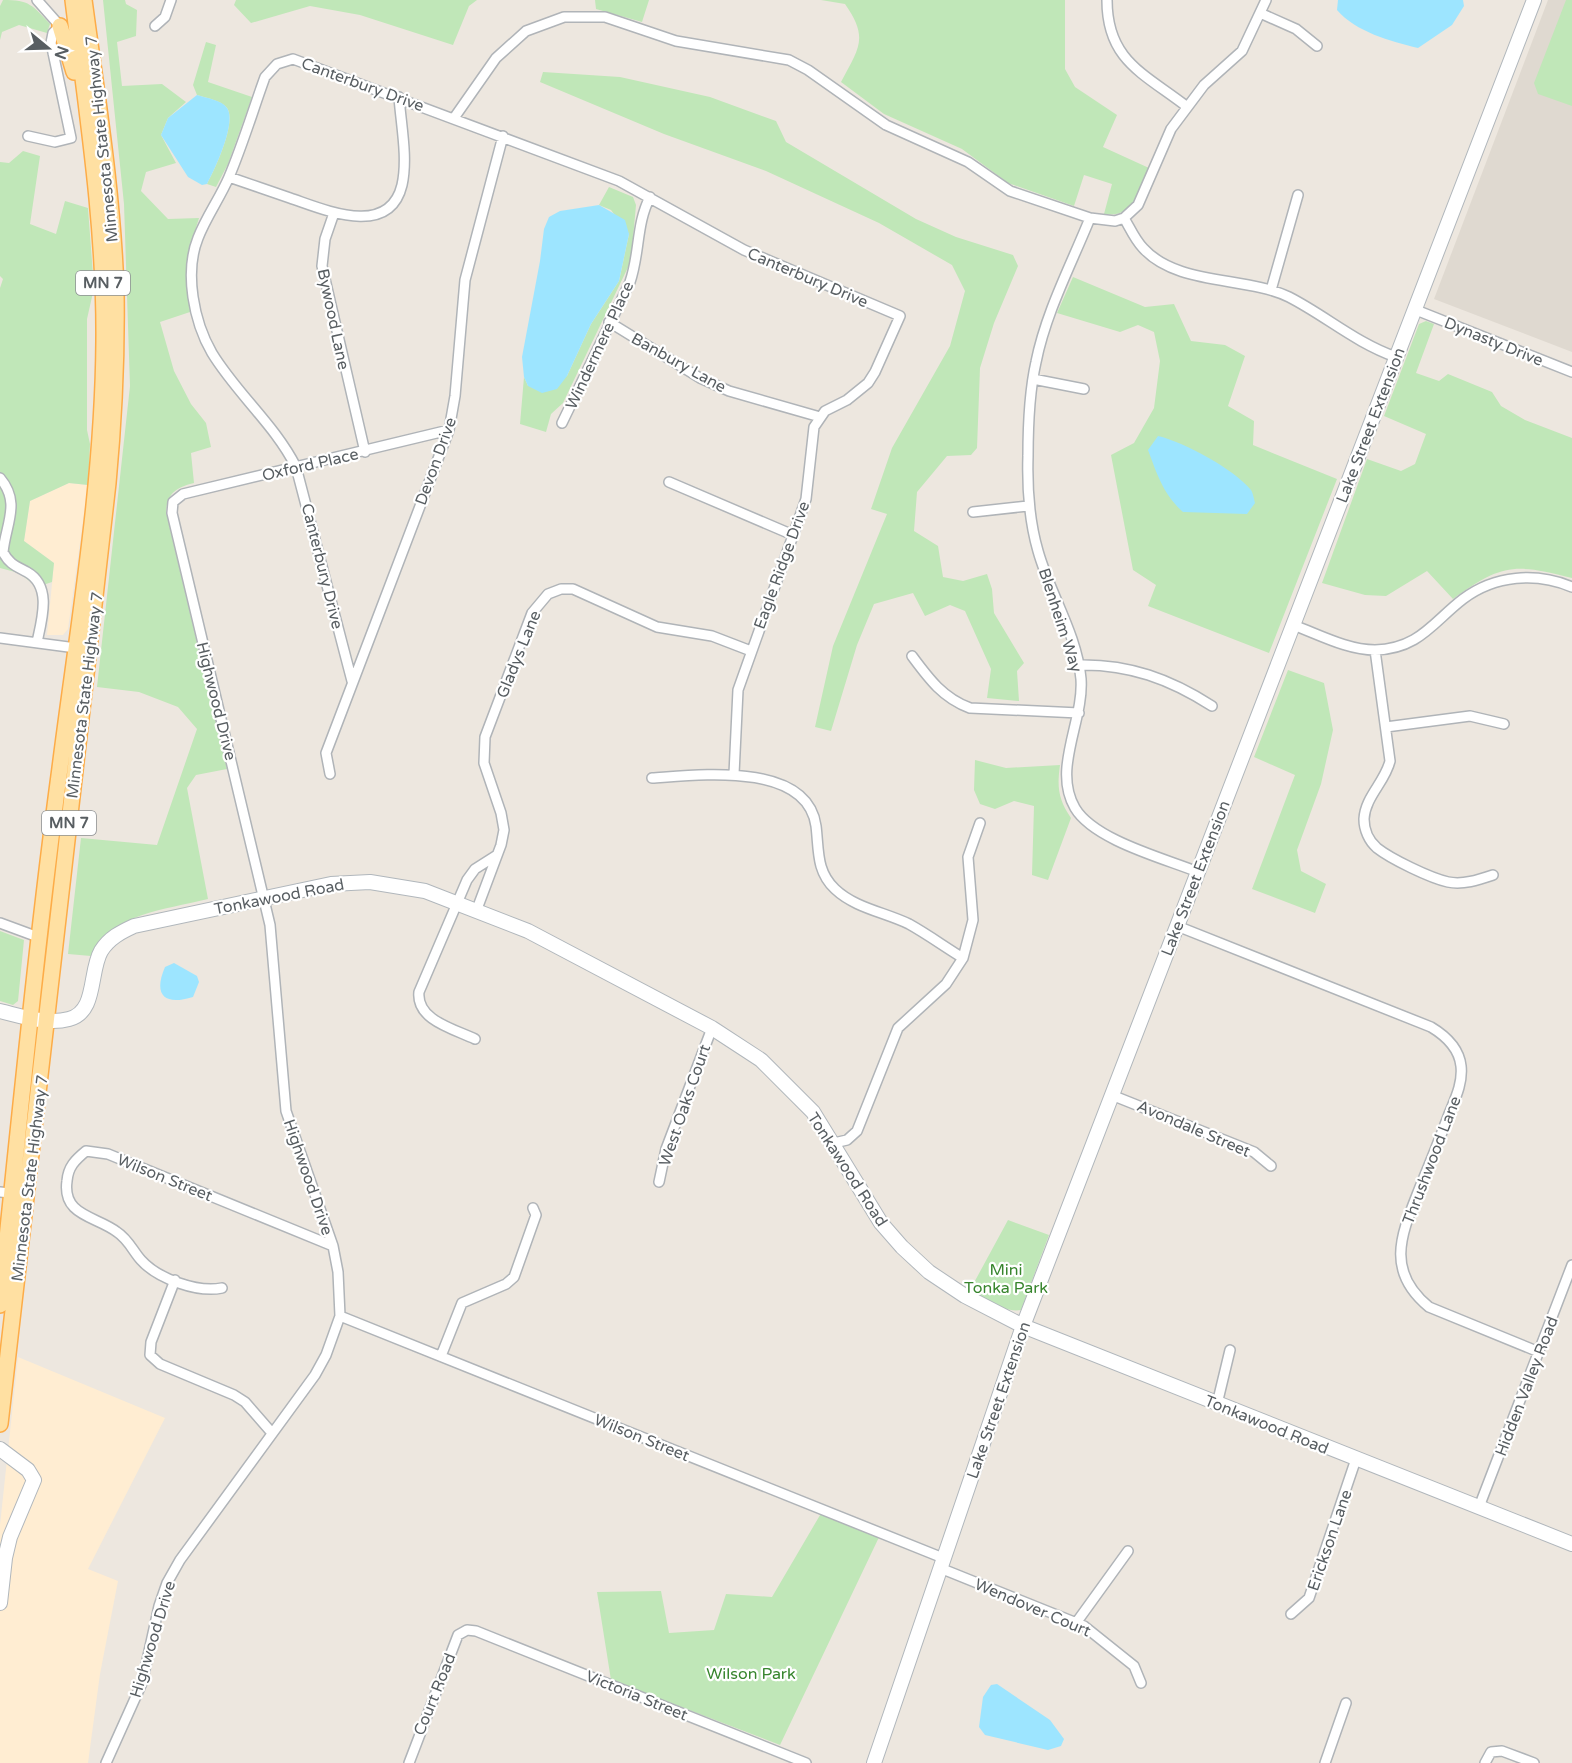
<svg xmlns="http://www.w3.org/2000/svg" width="1572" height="1763" viewBox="0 0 1572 1763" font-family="'Varela Round',sans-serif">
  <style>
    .commercial { fill: #ffedd2 }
    .education { fill: #dfd9d0 }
    .green { fill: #c0e7b8 }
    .water { fill: #9de5ff }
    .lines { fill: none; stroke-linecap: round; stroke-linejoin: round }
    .street-casing { stroke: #b0b4b8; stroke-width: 12 }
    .secondary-casing { stroke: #b1b7bc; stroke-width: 16 }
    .primary-casing { stroke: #fdac48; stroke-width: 18 }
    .street { stroke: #fff; stroke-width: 9 }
    .secondary { stroke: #fff; stroke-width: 14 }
    .primary { stroke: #ffe0a2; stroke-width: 15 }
    .labels { text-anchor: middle; stroke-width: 4.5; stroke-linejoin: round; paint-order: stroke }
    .shield { fill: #fff; stroke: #8a8e91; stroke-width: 1.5 }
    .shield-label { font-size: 15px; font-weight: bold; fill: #585e62 }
    .street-label { font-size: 16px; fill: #585e62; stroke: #fff }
    .park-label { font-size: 16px; fill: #37852d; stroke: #fff }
  </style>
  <rect width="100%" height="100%" fill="#ede7df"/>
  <path class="commercial" d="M69,483l19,2 -20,144 -5,6h-16l7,-72 -30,-22 6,-40z
    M18,1357l147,61 -77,151 30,12 -18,93 -12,89h-88v-238z"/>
  <path class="education" d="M1548,0h24v352l-138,-53z"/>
  <path class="green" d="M3,0c27,0 29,5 47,24l-3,9 -28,-8 -17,7 -2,8v-34z
    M103,0h22l1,4 11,6 -1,26 -19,6 5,44 40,-2 24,18 -18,16 -7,17 15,28 -30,9 -5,19 27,28 31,-1 -11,36 2,58 -30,10 14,49 17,33 15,19 5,24 -20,6 3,30c-17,4 -27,10 -28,29l61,257 -31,6 -9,13 21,111c-47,12 -91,12 -117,57l-23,-2 13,-116 76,7 40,-116 -19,-22 -39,-15 -42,-5 33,-301 -6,-182z
    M236,0h241l-8,6 -16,39 -93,-30 -50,-9 -59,17 -17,-18z
    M595,0h54l-7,22 -46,-13z
    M821,0h244v69l10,18 42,28 -14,32 46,21c-9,22 -16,51 -45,46l8,-30 -28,-9 -10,31 -66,-23 -46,-34 -78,-35 -43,-32c18,-34 28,-44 4,-78z
    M1566,0h6v106l-34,-12 -4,-11z
    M206,42l10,3 -8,37 44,15 -24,67 -12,23 -9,-3c8,-15 30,-62 20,-76 -6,-8 -21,-10 -30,-13l-4,-10z
    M543,72l77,5 90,20 66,24 10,21 130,77 40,18 57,18 5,11 -24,57 -14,45 -3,80 -6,7 -24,1 -30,36 -3,39 24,15 5,31 20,4 24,-7 5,15 2,24 30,50 -7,8 2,30 -32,-3 4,-29 -26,-58 -15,-6 -25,11 -12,-23 -39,11 -17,41 -26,86 -16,-4 18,-81 54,-132 -16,-5 21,-61 58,-102 15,-55 -13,-26 -73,-42 -113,-52 -102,-37 -124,-52z
    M23,151l17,5 -10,68 26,10 9,-33 23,7 6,80 -7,31v111l3,14 -2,41 -19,-2 -39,18 -6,40 30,22 -2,19 -15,5 -18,-14 -19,-5v-280l3,-9 -3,-3v-114l9,1z
    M609,187l24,10 3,8 -5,56 -68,142 -12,11 -5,18 -26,-8 4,-47 4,9 39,-10 24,-52 28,-43 10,-47 -18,-24 -12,-5z
    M1073,277l72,30 29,-3 17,37 34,4 20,11 -17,50 26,15 -1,24 84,34 -68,174 -121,-47 8,-21 -23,-15 -22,-115 23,-12 20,-35 6,-47 -6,-29 -16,-7 -18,7 -63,-19z
    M1426,321l8,3 -18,49 23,8 9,-7 44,18 9,14 24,14 47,18v140c-57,-15 -71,-14 -119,21l-26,-28 -41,25 -21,-1 -43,-12 45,-124 34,12 14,-7 11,-30 -42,-18 35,-92z
    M1288,670l36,13 9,47 -12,54 -24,66 4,21 25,13 -11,29 -63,-24 43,-114 -41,-18z
    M975,760l31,8 54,-3c-3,22 -2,34 11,53l-23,62 -16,-5 2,-69 -20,-5 -19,8 -15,-5 -6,-14z
    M0,931l24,9 -6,61 -5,4 -13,-4z
    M1008,1220l41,15 -28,75c-18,3 -37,-12 -51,-20z
    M823,1510l58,23 -101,212 -169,-65 -14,-88 64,-1 8,42 45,-3 12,-36 46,3z"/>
  <path class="water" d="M1338,0h125l1,6 -12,19 -34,23c-28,-7 -62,-16 -81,-38z
    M197,95c9,3 25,5 30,13 10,14 -12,61 -20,76l-5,1 -14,-8 -27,-42 7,-17z
    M599,205l26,15 4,14 -10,47 -28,43 -24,52 -10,13 -15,4 -14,-7 -4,-9 -2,-20 18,-96 4,-32 5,-12 11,-6z
    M1158,436c26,6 76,33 93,54 2,3 3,9 4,13l-8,11 -64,-2c-20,-18 -26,-38 -35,-62z
    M174,963l23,13 2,6 -6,15c-29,9 -40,-2 -28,-30z
    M997,1684l53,36 14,19 -3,7 -13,4 -63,-15 -6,-8 4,-30 8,-12z"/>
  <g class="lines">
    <g class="street-casing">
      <path id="street" d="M1107,0c0,60 36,73 79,106
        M1260,13l36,16 21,17
        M155,26l10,-9 6,-17
        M454,118l42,-60 30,-27 38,-14h41l71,24 113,19 19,10 78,55 82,37 42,29 80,27 25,3 9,-3 14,-13 33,-76 33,-44 38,-34 24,-51
        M28,136l27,6 16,-4 -20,-95 2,-10 7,-7 -23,-26
        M229,177c20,7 41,14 61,21 33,11 99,41 112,-13 6,-27 -1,-60 -3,-88
        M334,213l-9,26 -3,27 43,186
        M1090,218c-19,47 -44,94 -54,144 -7,31 -8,63 -8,94 -1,33 1,64 10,95 12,43 39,83 43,128 3,42 -29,90 -6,129 19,32 88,50 123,64
        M1124,218c6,10 11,22 19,30 34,38 103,28 146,49 37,19 67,46 107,60
        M1271,290l27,-95
        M1416,310l156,62
        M609,322l91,56 29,13 91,26
        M1033,379l51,10
        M562,423l68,-141c10,-29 6,-58 20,-85
        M0,478c21,25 6,45 3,74 6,12 13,14 24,20 25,14 15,47 10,70
        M669,482l124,53
        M973,512l55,-6
        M1293,625c25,9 54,25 82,25 44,-1 58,-28 88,-51 32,-24 73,-27 109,-12
        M0,638l76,10
        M1375,650l15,111c-5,21 -25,36 -26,58 0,11 5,22 13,29 14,11 53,30 71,34 15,3 30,-2 45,-7
        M912,656c17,23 31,42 58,52l109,5
        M1079,665c50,-1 91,14 133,41
        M352,681l-56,-214c-21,-42 -59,-73 -84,-114 -18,-31 -28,-80 -14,-115 8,-21 22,-40 31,-61 14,-33 24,-67 36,-100l12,-13 16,-5 326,122 125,69 156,66 -25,56 -7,11 -21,17 -22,11 -11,16 -8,72 -68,191 -4,84
        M1386,727l84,-11 34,8
        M330,774l-4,-21 123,-323 6,-34 10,-116 38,-144
        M652,778c45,-3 155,-17 164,48 3,24 0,45 19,63 20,19 49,23 74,35 18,10 36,23 54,34
        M477,909l24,-64 3,-15 -3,-17 -17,-50 1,-26 47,-124 16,-19 13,-5h12l84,38 55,9 39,15
        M0,923l38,14
        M1177,926l254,101c15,9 28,21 30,39 2,17 -6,33 -12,48 -9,24 -19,49 -29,73 -18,46 -36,83 9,120l110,45
        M475,1039c-21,-10 -59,-19 -56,-47l48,-112 8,-11 22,-14
        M1114,1096l140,56 17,14
        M834,1143l13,-3 10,-9 41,-103 48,-44 17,-26 10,-38 -5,-63 12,-34
        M659,1182l7,-33 46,-121
        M0,1192l10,1
        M175,1280l-24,62 -1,13 10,9 74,31 11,7 27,31
        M222,1288c-24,5 -64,-9 -81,-28 -8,-9 -13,-21 -24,-28 -21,-16 -55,-16 -50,-51 1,-14 8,-21 19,-30l22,3 225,92
        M340,1316l603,242
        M441,1356l21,-53 44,-19 8,-7 22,-62 -3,-7
        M1217,1404l13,-54
        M1479,1507l93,-242
        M940,1568l144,58 50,40 7,17
        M1291,1614l18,-16 47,-139
        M1076,1623l52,-72
        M106,1763l36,-80 17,-77 8,-23 13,-23 135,-185 11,-20 14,-39 -2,-44 -5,-26 -47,-135 -16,-186 -98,-412 1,-11 10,-8 266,-64
        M409,1763l49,-128 9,-5 9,1 330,132
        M1325,1763l21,-60
        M1485,1763l6,-11 11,-1 32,12"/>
    </g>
    <g class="secondary-casing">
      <path id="secondary" d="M0,1011c21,5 47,14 69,8 28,-7 20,-47 32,-68 8,-13 20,-19 33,-25l197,-42 39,-2 55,9 103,40 184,97 49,32 52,52 68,111 21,24 27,25 36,24 58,30 549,218
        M0,1449l28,21 6,10 -24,57 -5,21 -5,45
        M874,1763l149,-437 511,-1326"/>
    </g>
    <g class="primary-casing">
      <path id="primary" d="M60,26l14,46
        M0,1305c19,-179 36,-358 60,-537 18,-142 43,-284 44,-427 1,-114 -17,-228 -31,-341
        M0,1424l108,-941c6,-64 9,-127 8,-192 -3,-97 -19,-194 -32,-291"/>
    </g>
    <use href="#street" class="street"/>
    <use href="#secondary" class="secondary"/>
    <use href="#primary" class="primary"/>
  </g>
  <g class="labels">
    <g class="shield">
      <rect x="76" y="271" width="54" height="24" rx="4.5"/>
      <rect x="42" y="811" width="54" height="24" rx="4.5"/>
    </g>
    <g class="shield-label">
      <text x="103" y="288">MN 7</text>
      <text x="69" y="828">MN 7</text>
    </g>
    <g class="street-label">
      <text transform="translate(363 84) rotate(20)" y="6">Canterbury Drive</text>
      <text transform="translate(101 139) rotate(-96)" y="6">Minnesota State Highway 7</text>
      <text transform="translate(808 277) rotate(23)" y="6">Canterbury Drive</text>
      <text transform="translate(334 319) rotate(78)" y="6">Bywood Lane</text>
      <text transform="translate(1494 341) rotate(22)" y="6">Dynasty Drive</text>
      <text transform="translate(599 345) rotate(-65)" y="6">Windermere Place</text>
      <text transform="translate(679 362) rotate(29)" y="6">Banbury Lane</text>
      <text transform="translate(1370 425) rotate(-69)" y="6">Lake Street Extension</text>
      <text transform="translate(435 461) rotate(-70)" y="6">Devon Drive</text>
      <text transform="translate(310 464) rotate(-13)" y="6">Oxford Place</text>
      <text transform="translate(781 565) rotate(-70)" y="6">Eagle Ridge Drive</text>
      <text transform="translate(323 566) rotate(76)" y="6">Canterbury Drive</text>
      <text transform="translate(1061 620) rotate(72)" y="6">Blenheim Way</text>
      <text transform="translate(518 654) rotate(-68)" y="6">Gladys Lane</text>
      <text transform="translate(84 695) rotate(-83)" y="6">Minnesota State Highway 7</text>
      <text transform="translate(217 701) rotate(76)" y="6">Highwood Drive</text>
      <text transform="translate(1195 878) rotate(-69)" y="6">Lake Street Extension</text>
      <text transform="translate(279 896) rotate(-11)" y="6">Tonkawood Road</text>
      <text transform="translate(684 1105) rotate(-71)" y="6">West Oaks Court</text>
      <text transform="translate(1194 1128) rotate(23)" y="6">Avondale Street</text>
      <text transform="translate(1431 1160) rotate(-69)" y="6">Thrushwood Lane</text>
      <text transform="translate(848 1169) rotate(57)" y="6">Tonkawood Road</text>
      <text transform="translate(165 1177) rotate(22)" y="6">Wilson Street</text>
      <text transform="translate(309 1177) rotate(71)" y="6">Highwood Drive</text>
      <text transform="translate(29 1178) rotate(-83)" y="6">Minnesota State Highway 7</text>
      <text transform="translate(1526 1386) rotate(-69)" y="6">Hidden Valley Road</text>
      <text transform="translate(998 1400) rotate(-71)" y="6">Lake Street Extension</text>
      <text transform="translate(1267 1424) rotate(22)" y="6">Tonkawood Road</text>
      <text transform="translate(642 1437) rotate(22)" y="6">Wilson Street</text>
      <text transform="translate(1329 1540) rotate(-71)" y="6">Erickson Lane</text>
      <text transform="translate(1033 1607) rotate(23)" y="6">Wendover Court</text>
      <text transform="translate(152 1639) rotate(-73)" y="6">Highwood Drive</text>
      <text transform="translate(434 1694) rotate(-68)" y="6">Court Road</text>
      <text transform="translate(637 1695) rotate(22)" y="6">Victoria Street</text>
    </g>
    <g class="park-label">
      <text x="1006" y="1275">Mini<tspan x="1006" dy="18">Tonka Park</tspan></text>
      <text x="751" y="1679">Wilson Park</text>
    </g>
  </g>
  <g transform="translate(48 48) rotate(109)" stroke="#ffffff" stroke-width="4.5" paint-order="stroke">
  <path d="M0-4.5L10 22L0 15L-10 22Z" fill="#585e62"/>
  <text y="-9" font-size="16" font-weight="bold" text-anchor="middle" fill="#585e62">N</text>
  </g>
</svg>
